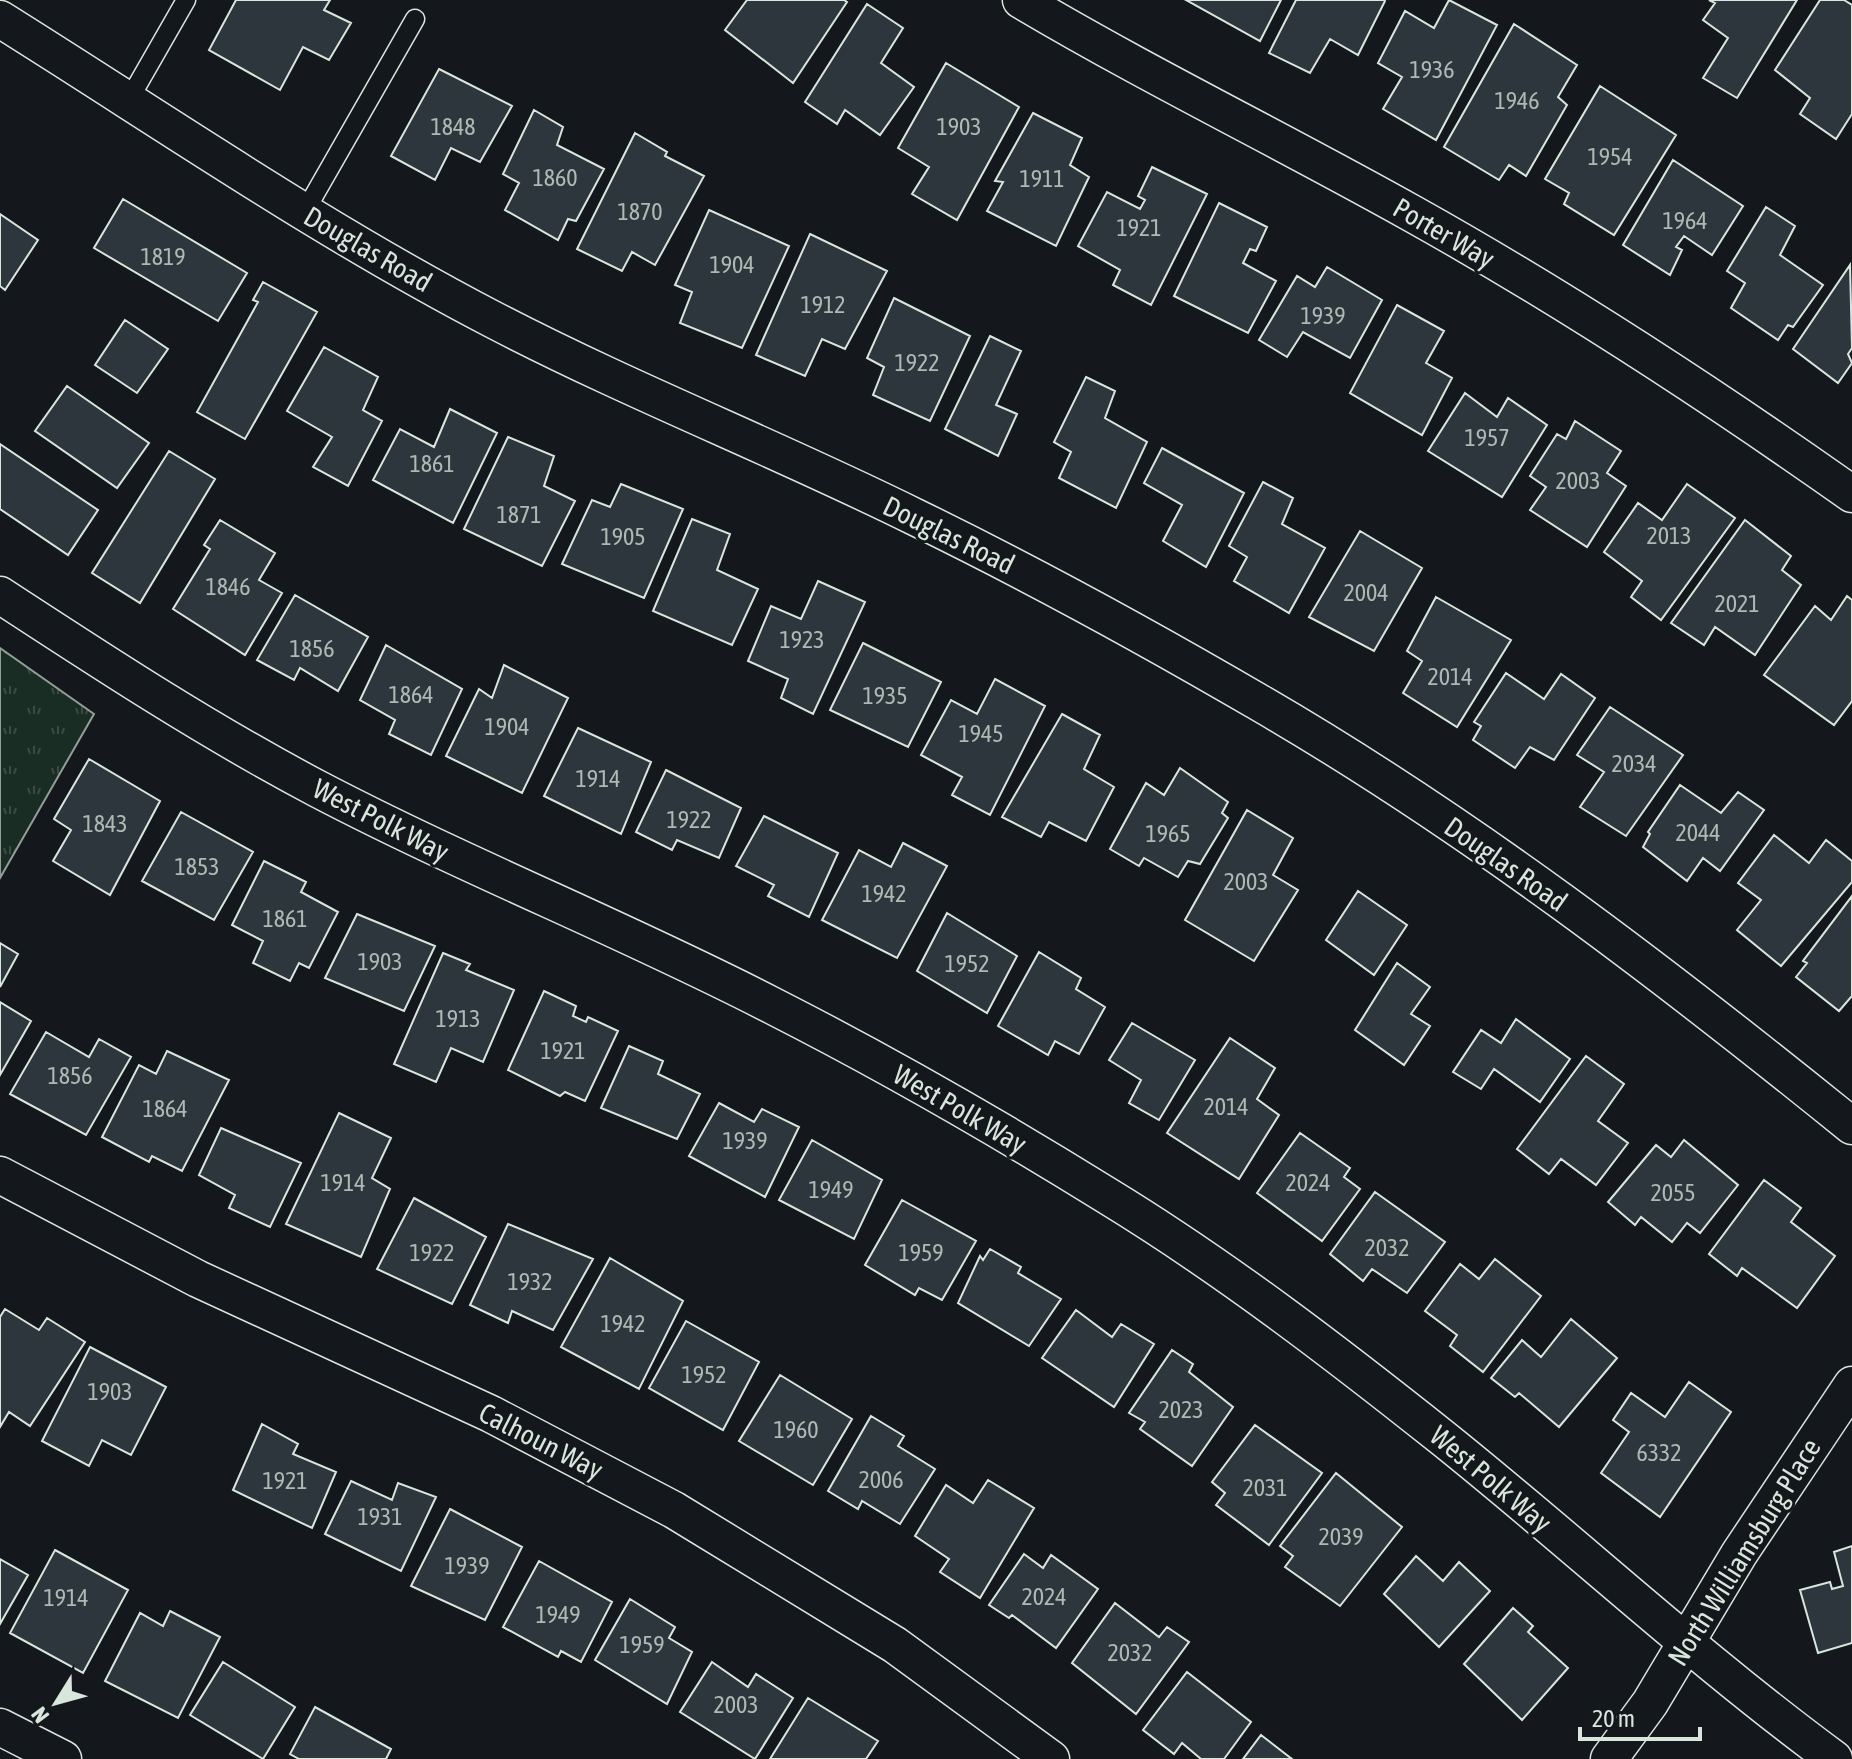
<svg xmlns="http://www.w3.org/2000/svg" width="1852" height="1759" viewBox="0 0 1852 1759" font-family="'Asap Condensed',sans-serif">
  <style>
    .park { fill: url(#park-tufts); stroke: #939e99; stroke-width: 2 }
    .building { fill: #2c363c; stroke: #d8e6dc; stroke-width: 2 }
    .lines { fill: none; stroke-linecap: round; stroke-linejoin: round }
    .lane-casing { stroke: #d8e6dc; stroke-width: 21 }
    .street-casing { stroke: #d8e6dc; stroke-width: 39 }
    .lane { stroke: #14181c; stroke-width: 18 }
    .street { stroke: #14181c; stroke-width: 36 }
    .labels { text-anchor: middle; stroke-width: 6; stroke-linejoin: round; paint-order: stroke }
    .number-label { font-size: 24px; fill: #adbab4 }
    .street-label { font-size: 28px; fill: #d8e6dc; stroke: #14181c }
  </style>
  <defs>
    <pattern id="park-tufts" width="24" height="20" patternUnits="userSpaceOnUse" patternTransform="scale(2)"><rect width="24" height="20" fill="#1a2d24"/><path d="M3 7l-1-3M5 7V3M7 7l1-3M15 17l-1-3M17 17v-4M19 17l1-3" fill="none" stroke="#3b4b43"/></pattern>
  </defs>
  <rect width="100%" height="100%" fill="#14181c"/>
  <path class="park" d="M0,648l94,66 -94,164z"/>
  <path class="building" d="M236,0h94l-6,10 27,13 -22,37 -26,-13 -23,43 -71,-40z
    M747,0h97l3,2 -54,81 -68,-53z
    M1186,0h95l-21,41z
    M1296,0h88l1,1 -27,54 -28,-16 -20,34 -41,-20z
    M1449,0l48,25 -61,115 -53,-31 19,-32 -24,-14 27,-52 29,17z
    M1709,0h88l-60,98 -34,-20 25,-40 -25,-18 12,-17z
    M1820,0h24l8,5v109l-16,25 -36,-25 10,-16 -35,-28z
    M867,4l36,24 -22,35 33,24 -34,48 -35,-25 -8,14 -32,-22z
    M1514,24l63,41 -19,32 9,8 -41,71 -17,-11 -10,15 -55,-33z
    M946,63l73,44 -62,113 -45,-26 17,-27 -31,-19z
    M439,69l73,37 -32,56 -29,-14 -16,32 -44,-24z
    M1600,86l76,49 -62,100 -50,-31 5,-11 -24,-14z
    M534,110l29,17 -6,18 47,24 -28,52 -8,-2 -10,21 -53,-30 14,-27 -16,-9z
    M1033,113l49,25 -12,27 19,12 -33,69 -69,-35 16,-29 -8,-1z
    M635,133l32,19 -2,4 39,20 -49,89 -23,-13 -10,19 -45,-22z
    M1673,160l70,46 -31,49 -28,-19 -8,11 6,3 -12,25 -47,-30z
    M1152,167l55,27 -56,111 -38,-20 7,-15 -42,-24 29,-54 33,17 5,-9 -7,-4z
    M123,199l124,74 -29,48 -124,-73z
    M1219,203l48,24 -11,24 -6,-2 -7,14 33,18 -28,52 -74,-37z
    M1766,207l29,19 -15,29 43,30 -30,42 -5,-2 -10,15 -47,-32 14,-25 -18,-12z
    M709,210l80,36 -47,102 -62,-25 12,-31 -17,-7z
    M0,214l38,26 -33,50 -5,-4z
    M810,234l77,37 -42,78 -23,-10 -17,37 -49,-21z
    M1850,265l2,83 -4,6 4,9 -14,20 -45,-34z
    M1327,267l55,33 -32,58 -47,-26 -16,25 -28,-17 38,-64 18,11z
    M263,282l54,30 -72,127 -48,-27 61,-110 -5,-2z
    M894,298l76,38 -40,85 -57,-26 11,-28 -17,-9z
    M1397,305l47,26 -18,32 26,15 -30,57 -72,-42z
    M125,320l43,29 -31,44 -42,-28z
    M990,336l31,15 -25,54 21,9 -19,42 -53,-27z
    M324,347l54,30 -15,33 19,11 -34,65 -35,-19 19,-30 -45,-26z
    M1086,377l29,14 -10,27 42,24 -31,66 -57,-30 12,-26 -17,-10z
    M67,386l82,57 -32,45 -82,-57z
    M1465,393l32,24 11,-19 39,27 -45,72 -74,-46z
    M450,409l47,24 -44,90 -80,-43 27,-51 34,18z
    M1575,421l46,30 -14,22 19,13 -39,61 -57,-37 16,-23 -16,-11 27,-42 9,5z
    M508,437l46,19 -10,30 31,15 -33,65 -78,-37z
    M0,444l98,66 -30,45 -68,-46z
    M1162,448l82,45 -38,74 -43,-26 19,-36 -38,-22z
    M169,451l46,28 -75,124 -48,-30z
    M1263,482l30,16 -11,26 43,24 -36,65 -55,-32 13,-24 -18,-11z
    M621,484l62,25 -39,89 -82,-34 30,-64 18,7z
    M1687,484l48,34 -74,102 -30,-23 11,-16 -38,-29 34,-49 24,17z
    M692,519l38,15 -13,36 41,19 -26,56 -79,-34z
    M220,520l55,33 -16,27 23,13 -37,62 -72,-46 37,-60 -6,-4z
    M1745,520l46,36 -9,14 19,15 -46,70 -40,-28 -11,18 -33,-22z
    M1360,531l62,37 -48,83 -65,-34z
    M818,581l47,21 -52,112 -32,-16 7,-19 -40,-18 23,-55 30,13z
    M295,595l73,42 -30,54 -38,-23 -6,12 -37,-20z
    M1847,596l5,4v101l-18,24 -70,-50 51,-69 16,14z
    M1436,597l75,43 -54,87 -54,-34 19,-32 -15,-10z
    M863,643l78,39 -33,65 -78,-37z
    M386,645l76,44 -31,66 -42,-21 6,-14 -35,-20z
    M504,665l64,33 -46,95 -76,-37 33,-67 13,9z
    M1506,673l38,26 17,-25 34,24 -41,62 -24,-13 -15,21 -42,-28 8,-14 -7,-4z
    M995,679l50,27 -55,109 -38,-20 10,-18 -41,-22 30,-55 26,14z
    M1610,707l73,48 -57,81 -46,-29 24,-35 -27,-17z
    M1062,714l38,21 -16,34 30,18 -28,54 -37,-19 -8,15 -39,-20z
    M578,728l73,34 -30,72 -77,-38z
    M89,759l71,42 -50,94 -57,-34 18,-31 -17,-11z
    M1180,768l48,34 -6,11 6,5 -28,46 -12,-3 -10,16 -34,-19 -5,8 -29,-17 36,-66 18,12z
    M666,770l75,38 -22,50 -42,-18 -5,10 -36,-18z
    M1680,785l41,28 17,-21 26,18 -44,61 -17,-13 -16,23 -44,-34 7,-13 -2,-2z
    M1247,810l46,28 -20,37 25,15 -44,71 -69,-41z
    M181,812l72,40 -39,68 -72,-39z
    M764,816l74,37 -29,64 -41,-21 6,-11 -38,-19z
    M1774,835l35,28 17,-23 26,21v21l-71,84 -44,-36 24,-30 -23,-17z
    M903,843l44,23 -50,92 -75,-38 37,-70 32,17z
    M264,861l42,21 -5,10 37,20 -29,56 -10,-5 -9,18 -37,-18 10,-22 -31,-16z
    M1358,891l49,34 -33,50 -48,-35z
    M1852,896v100l-13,15 -43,-34 11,-14 -4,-2z
    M947,913l70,43 -30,57 -70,-42z
    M357,914l78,32 -31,65 -79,-33z
    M0,943l18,11 -18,33z
    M1039,952l42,26 -5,11 29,18 -26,47 -24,-13 -7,14 -50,-29z
    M443,953l27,11 -4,6 48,20 -31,72 -32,-14 -15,34 -42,-18z
    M1397,963l33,24 -19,27 19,12 -26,39 -49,-35z
    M544,991l32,15 -3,10 13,6 2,-5 30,14 -33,70 -20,-9 -5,4 -52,-26z
    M0,1002l31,19 -31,54z
    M1516,1019l54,40 -30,43 -46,-33 -13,20 -28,-17 28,-42 20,13z
    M1132,1023l63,37 -36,60 -30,-17 12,-23 -32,-20z
    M46,1032l43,25 10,-18 32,18 -45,78 -76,-41z
    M1230,1038l45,30 -18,31 22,16 -40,64 -72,-46z
    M629,1046l34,15 -5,13 42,20 -23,45 -76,-31z
    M167,1051l62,29 -47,91 -30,-15 -3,6 -47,-25 37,-72 17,9z
    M1586,1056l38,28 -26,37 30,22 -32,42 -35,-26 -12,15 -32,-25z
    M719,1103l35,19 8,-13 37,18 -34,70 -76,-41z
    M339,1113l52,25 -19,40 18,11 -29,68 -75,-33z
    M221,1128l80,35 -31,64 -41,-19 6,-13 -36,-20z
    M1300,1133l50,35 -6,9 16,12 -38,52 -65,-48z
    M812,1140l70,40 -28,59 -75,-39z
    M1684,1140l54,45 -38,48 -13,-10 -15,19 -31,-25 -6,8 -27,-23 48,-57 15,12z
    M1764,1180l37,28 -10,14 44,34 -38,52 -55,-40 -5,8 -28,-22z
    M1375,1192l70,50 -38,51 -35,-24 -9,12 -33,-27z
    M414,1198l72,39 -34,67 -75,-35z
    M902,1200l74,41 -34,59 -23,-12 -4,7 -50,-30z
    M508,1224l85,35 -40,71 -41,-19 -4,12 -38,-18z
    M990,1249l31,18 -3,6 43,26 -32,47 -71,-43 22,-47 3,4z
    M610,1258l73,43 -44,88 -78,-42z
    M1495,1259l46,37 -58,76 -33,-26 7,-11 -32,-24 35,-47 19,15z
    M5,1309l34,21 8,-12 38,24 -55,84 -21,-14 -9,15v-110z
    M1076,1310l36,27 9,-13 33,20 -40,63 -72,-49z
    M1571,1319l46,39 -58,69 -40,-34 -4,4 -24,-19 31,-38 19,17z
    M686,1321l73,41 -36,68 -74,-42z
    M90,1347l76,40 -35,68 -29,-15 -13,26 -47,-25z
    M1172,1350l21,14 -4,8 44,35 -41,59 -52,-37 5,-7 -16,-9z
    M780,1375l72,44 -39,66 -74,-44z
    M1689,1382l42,30 -71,105 -59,-44 28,-41 -16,-12 18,-27 34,24z
    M871,1416l33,20 -6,10 37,23 -35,55 -38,-23 -4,8 -30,-18z
    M262,1424l36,20 -5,10 43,18 -24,56 -79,-38z
    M1255,1425l67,48 -53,72 -53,-40 9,-12 -13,-11z
    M1336,1473l66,54 -62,79 -55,-39 8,-11 -13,-10z
    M988,1480l46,28 -54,90 -40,-26 9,-13 -34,-23 31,-51 27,18z
    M351,1481l41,19 6,-17 38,14 -35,74 -76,-37z
    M450,1509l72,38 -37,73 -74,-34z
    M1852,1546v97l-34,10 -18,-63 30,-8 2,7 11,-3 -9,-34z
    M55,1550l73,40 -45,83 -73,-40z
    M1024,1554l19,14 8,-13 47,34 -42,59 -44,-33 -3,3 -20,-13z
    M1416,1556l27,25 16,-19 31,29 -51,56 -55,-53z
    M0,1559l28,16 -28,49z
    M539,1561l73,41 -31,60 -20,-11 -3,6 -55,-30z
    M630,1599l45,28 -6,11 23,14 -25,52 -72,-44z
    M1115,1603l44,34 8,-10 22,15 -53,72 -64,-51z
    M1513,1608l20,18 -5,6 40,36 -46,52 -58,-56z
    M170,1611l50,26 -42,81 -73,-37 35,-68 23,13z
    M223,1662l72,45 -32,52 -73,-44z
    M712,1662l36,25 8,-13 37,24 -38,61 -75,-47z
    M1187,1672l64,50 -27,37h-23l-19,-16 -8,11 -31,-24z
    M808,1698l70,43 -12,18h-96z
    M315,1707l76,42 -5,10h-87l-9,-5z
    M1261,1735l31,24h-49z"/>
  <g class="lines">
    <g class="lane-casing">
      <path id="lane" d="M127,103l59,-103
        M304,213l111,-194"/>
    </g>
    <g class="street-casing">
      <path id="street" d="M1021,0c128,76 262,141 392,214 152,85 297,180 439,280
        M0,19c163,102 321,211 492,300 138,72 284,129 423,198 117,57 232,120 345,186 210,122 404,271 592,423
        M0,595c104,68 208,136 318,194 149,78 306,140 455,217 114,58 225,122 333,189 118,72 230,158 338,244 131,105 254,220 390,320
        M0,1175l198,104 293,135 183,96 221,135 156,114
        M0,1727l63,32
        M1609,1759l41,-56 89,-149 113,-169"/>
    </g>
    <use href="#lane" class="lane"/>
    <use href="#street" class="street"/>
  </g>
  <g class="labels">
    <g class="number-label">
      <text x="1432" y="78">1936</text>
      <text x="1517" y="109">1946</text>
      <text x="453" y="135">1848</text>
      <text x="959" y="135">1903</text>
      <text x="1610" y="165">1954</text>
      <text x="555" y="186">1860</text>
      <text x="1042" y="187">1911</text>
      <text x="640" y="220">1870</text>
      <text x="1685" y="229">1964</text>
      <text x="1139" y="236">1921</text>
      <text x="163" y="265">1819</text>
      <text x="732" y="273">1904</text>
      <text x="823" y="313">1912</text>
      <text x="1323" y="324">1939</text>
      <text x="917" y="371">1922</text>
      <text x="1487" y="446">1957</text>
      <text x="432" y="472">1861</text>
      <text x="1578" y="489">2003</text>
      <text x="519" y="523">1871</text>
      <text x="1669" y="544">2013</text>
      <text x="623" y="545">1905</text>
      <text x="228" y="595">1846</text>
      <text x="1366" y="601">2004</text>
      <text x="1737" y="612">2021</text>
      <text x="802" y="648">1923</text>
      <text x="312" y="657">1856</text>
      <text x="1450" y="685">2014</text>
      <text x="411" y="703">1864</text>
      <text x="885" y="704">1935</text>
      <text x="507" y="735">1904</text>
      <text x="981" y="742">1945</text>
      <text x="1634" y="772">2034</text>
      <text x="598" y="787">1914</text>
      <text x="689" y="828">1922</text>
      <text x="105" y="832">1843</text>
      <text x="1698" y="841">2044</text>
      <text x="1168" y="842">1965</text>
      <text x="197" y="875">1853</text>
      <text x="1246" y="890">2003</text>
      <text x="884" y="902">1942</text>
      <text x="285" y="927">1861</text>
      <text x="380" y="970">1903</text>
      <text x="967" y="972">1952</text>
      <text x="458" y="1027">1913</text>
      <text x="563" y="1059">1921</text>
      <text x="70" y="1084">1856</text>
      <text x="1226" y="1115">2014</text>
      <text x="165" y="1117">1864</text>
      <text x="745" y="1149">1939</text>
      <text x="343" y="1191">1914</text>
      <text x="1308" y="1191">2024</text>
      <text x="831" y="1198">1949</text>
      <text x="1673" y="1201">2055</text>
      <text x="1387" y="1256">2032</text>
      <text x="432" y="1261">1922</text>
      <text x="921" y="1261">1959</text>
      <text x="530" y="1290">1932</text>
      <text x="623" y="1332">1942</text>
      <text x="704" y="1383">1952</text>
      <text x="110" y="1400">1903</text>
      <text x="1181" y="1418">2023</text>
      <text x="796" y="1438">1960</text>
      <text x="1659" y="1461">6332</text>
      <text x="881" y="1488">2006</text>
      <text x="285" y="1489">1921</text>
      <text x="1265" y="1496">2031</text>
      <text x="380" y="1525">1931</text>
      <text x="1341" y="1545">2039</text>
      <text x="467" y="1574">1939</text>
      <text x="1044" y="1605">2024</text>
      <text x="66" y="1606">1914</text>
      <text x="558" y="1623">1949</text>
      <text x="642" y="1653">1959</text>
      <text x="1130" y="1661">2032</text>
      <text x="736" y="1713">2003</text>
    </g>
    <g class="street-label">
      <text transform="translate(1444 233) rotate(30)" y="10">Porter Way</text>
      <text transform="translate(368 249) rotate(30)" y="10">Douglas Road</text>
      <text transform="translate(949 535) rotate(26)" y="10">Douglas Road</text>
      <text transform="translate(381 820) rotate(27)" y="10">West Polk Way</text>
      <text transform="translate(1506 864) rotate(35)" y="10">Douglas Road</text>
      <text transform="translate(960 1109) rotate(30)" y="10">West Polk Way</text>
      <text transform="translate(541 1441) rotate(27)" y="10">Calhoun Way</text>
      <text transform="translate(1491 1479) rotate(40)" y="10">West Polk Way</text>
      <text transform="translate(1744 1552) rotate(-58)" y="10">North Williamsburg Place</text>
    </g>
  </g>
  <g transform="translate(56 1703) rotate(233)" stroke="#14181c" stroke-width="6" paint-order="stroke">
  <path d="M0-6L14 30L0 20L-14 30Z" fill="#d8e6dc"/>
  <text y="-12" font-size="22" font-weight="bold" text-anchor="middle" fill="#d8e6dc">N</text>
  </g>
  <path d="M1580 1727v12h120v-12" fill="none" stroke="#d8e6dc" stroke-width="4"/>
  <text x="1592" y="1727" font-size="24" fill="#d8e6dc" stroke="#14181c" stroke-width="6" paint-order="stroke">20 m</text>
</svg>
